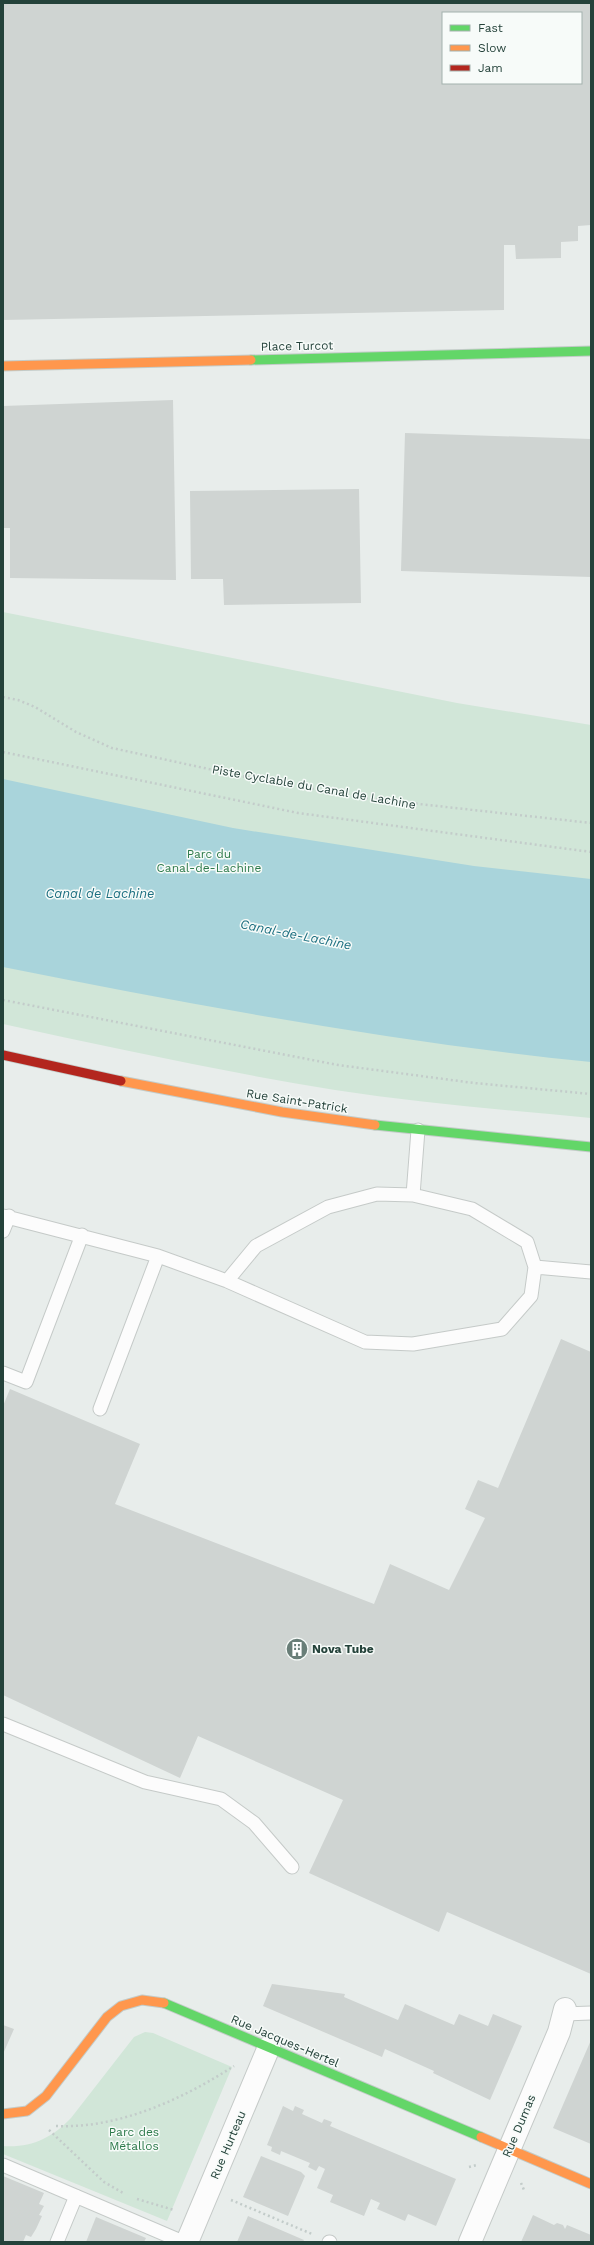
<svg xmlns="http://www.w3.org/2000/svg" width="594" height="2245" viewBox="0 0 594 2245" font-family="'Work Sans',sans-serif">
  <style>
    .green { fill: #d1e6d8 }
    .water { fill: #a9d4db }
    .building { fill: #cfd4d2; fill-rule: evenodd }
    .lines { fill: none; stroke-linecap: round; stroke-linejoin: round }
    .lane-casing { stroke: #c5cac8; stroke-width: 15 }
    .street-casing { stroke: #c5cac8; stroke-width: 24 }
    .fast-casing { stroke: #c3cbc8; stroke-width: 11 }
    .slow-casing { stroke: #c3cbc8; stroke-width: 11 }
    .jam-casing { stroke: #c3cbc8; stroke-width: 11 }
    .path { stroke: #c3ccca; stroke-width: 2.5; stroke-dasharray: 2 3; stroke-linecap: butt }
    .lane { stroke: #fcfcfc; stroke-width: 13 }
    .street { stroke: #fcfcfc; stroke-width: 22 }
    .fast { stroke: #63d668; stroke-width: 9 }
    .slow { stroke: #ff974d; stroke-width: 9 }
    .jam { stroke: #b3261e; stroke-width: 9 }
    .labels { text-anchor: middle; stroke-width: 3; stroke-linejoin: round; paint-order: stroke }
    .street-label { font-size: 12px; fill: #24423a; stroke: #f7fbf9 }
    .park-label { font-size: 12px; fill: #2d7a4b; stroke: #f7fbf9 }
    .poi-label { font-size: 12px; font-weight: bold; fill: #24423a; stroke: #f7fbf9; text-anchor: start }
    .water-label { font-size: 13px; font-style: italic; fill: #1c6f80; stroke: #f7fbf9 }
  </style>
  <rect width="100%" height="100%" fill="#e8edeb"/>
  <path class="green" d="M3,612l454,91 134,22v393c-85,-8 -171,-15 -256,-28 -111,-18 -222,-42 -332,-66z
    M145,2032l8,1 79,34 -65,154 -164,-67v-8c28,2 49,-8 68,-28l63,-81z"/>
  <path class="water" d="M3,779l230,49 241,38 117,13v183c-198,-20 -393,-56 -588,-95z"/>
  <path class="building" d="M3,3h588v222l-13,1v15l-17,1v16l-45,1 -1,-14h-11v65l-501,10zM443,13h138v70h-138z
    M173,400l3,180 -166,-2v-50h-7v-122z
    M405,433l186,6v138l-190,-6z
    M359,489l2,114 -137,2 -1,-26h-32l-1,-88z
    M561,1339l30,13v622l-144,-62 -8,20 -130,-59 34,-73 -145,-64 -18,42 -177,-83v-289l7,-17 130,55 -25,60 259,100 16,-40 59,26 36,-72 -20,-9 13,-29 20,8z
    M272,1984l73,10 -1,3 54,23 7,-16 49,21 5,-11 29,12 5,-12 29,12 -32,74 -57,-27 1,-2 -49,-22 -3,8 -119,-51z
    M3,2025l11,4 -11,25z
    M591,2040v104l-38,-16z
    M283,2106l10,5 2,-5 9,4 -2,4 20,9 2,-4 8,3 -2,4 126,53 -20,47 -28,-12 -3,7 -28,-12 3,-6 -9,-4 -7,17 -34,-14 3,-7 -16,-7 8,-19 -6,-3 -3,5 -8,-4 2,-4 -29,-12 -1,4 -9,-4 1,-4 -5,-2z
    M261,2156l40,16 4,4 -17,40 -45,-19z
    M3,2176l41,17 -5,11 5,2 -5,9 3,1 -6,13 -5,8 -5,-2 -3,7h-20z
    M533,2215l21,10 3,-2 6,2 2,4 2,-4 24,10v7h-70z
    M248,2216l56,24 -1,2h-66z
    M96,2217l50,21 -2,4h-58z"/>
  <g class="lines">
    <g class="lane-casing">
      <path id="lane" d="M3,1216l155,40 69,25 138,61 48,2 89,-15 29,-33 4,-29 -8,-25 -55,-33 -59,-14 5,-65
        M3,1231l6,-15
        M535,1267l56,5
        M227,1281l29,-35 72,-39 49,-13 36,1
        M3,1373l23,9 56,-147
        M100,1409l58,-153
        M3,1724l142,58 76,17 33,24 38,44
        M564,2014l27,-1
        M3,2165l180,77
        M57,2242l19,-46
        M329,2242h1"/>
    </g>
    <g class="street-casing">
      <path id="street" d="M187,2242l82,-195
        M470,2242l89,-210 6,-23"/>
    </g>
    <g class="fast-casing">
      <path id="fast" d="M251,360l340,-9
        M375,1125l216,22
        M164,2003l317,134"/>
    </g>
    <g class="slow-casing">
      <path id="slow" d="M3,366l248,-6
        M121,1081l161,31 93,13
        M3,2114l24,-3 19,-15 61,-79 14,-11 21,-6 22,3
        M481,2137l110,47"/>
    </g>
    <g class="jam-casing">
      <path id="jam" d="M3,1055l118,26"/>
    </g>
    <path class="path" d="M3,697l15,3 17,7 41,25 36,16 129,28 124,22 226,25
      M3,752l295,61 293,39
      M3,1000l335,65 136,18 117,11
      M56,2126c62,3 127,-27 178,-60
      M49,2130l55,52 21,12
      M469,2167l8,-2
      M521,2183l3,7
      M137,2199l37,11
      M231,2200l81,34"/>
    <use href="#lane" class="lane"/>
    <use href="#street" class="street"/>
    <use href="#fast" class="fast"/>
    <use href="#slow" class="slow"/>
    <use href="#jam" class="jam"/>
  </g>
  <defs>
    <g id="building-disc" transform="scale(1.15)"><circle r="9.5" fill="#697e78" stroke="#f7fbf9"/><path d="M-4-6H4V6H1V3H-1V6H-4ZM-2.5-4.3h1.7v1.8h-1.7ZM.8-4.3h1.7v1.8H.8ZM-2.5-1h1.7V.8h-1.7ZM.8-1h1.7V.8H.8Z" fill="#fff"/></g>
  </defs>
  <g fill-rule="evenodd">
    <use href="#building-disc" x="297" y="1649"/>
  </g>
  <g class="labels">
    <g class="street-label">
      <text transform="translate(297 346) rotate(-1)" y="4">Place Turcot</text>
      <text transform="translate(314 787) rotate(10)" y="4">Piste Cyclable du Canal de Lachine</text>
      <text transform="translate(297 1101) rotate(9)" y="4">Rue Saint-Patrick</text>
      <text transform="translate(285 2041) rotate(23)" y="4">Rue Jacques-Hertel</text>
      <text transform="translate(519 2126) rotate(-67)" y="4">Rue Dumas</text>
      <text transform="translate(228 2145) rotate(-67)" y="4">Rue Hurteau</text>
    </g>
    <g class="park-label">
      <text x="209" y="858">Parc du<tspan x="209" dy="14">Canal-de-Lachine</tspan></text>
      <text x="134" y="2136">Parc des<tspan x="134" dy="14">Métallos</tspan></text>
    </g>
    <g class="poi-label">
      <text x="312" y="1653">Nova Tube</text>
    </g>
    <g class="water-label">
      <text x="100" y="898">Canal de Lachine</text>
      <text transform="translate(296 934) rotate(11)" y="5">Canal-de-Lachine</text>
    </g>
  </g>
  <rect width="594" height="2245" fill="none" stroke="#24423a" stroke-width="8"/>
  <rect x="442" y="12" width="140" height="72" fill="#f7fbf9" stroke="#a3b1ad"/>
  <rect x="450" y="25" width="20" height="6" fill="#63d668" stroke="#a3b1ad"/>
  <text x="478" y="32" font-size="12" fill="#24423a">Fast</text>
  <rect x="450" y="45" width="20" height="6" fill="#ff974d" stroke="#a3b1ad"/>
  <text x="478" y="52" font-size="12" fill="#24423a">Slow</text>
  <rect x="450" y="65" width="20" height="6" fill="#b3261e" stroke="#a3b1ad"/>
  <text x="478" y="72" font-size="12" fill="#24423a">Jam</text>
</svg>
